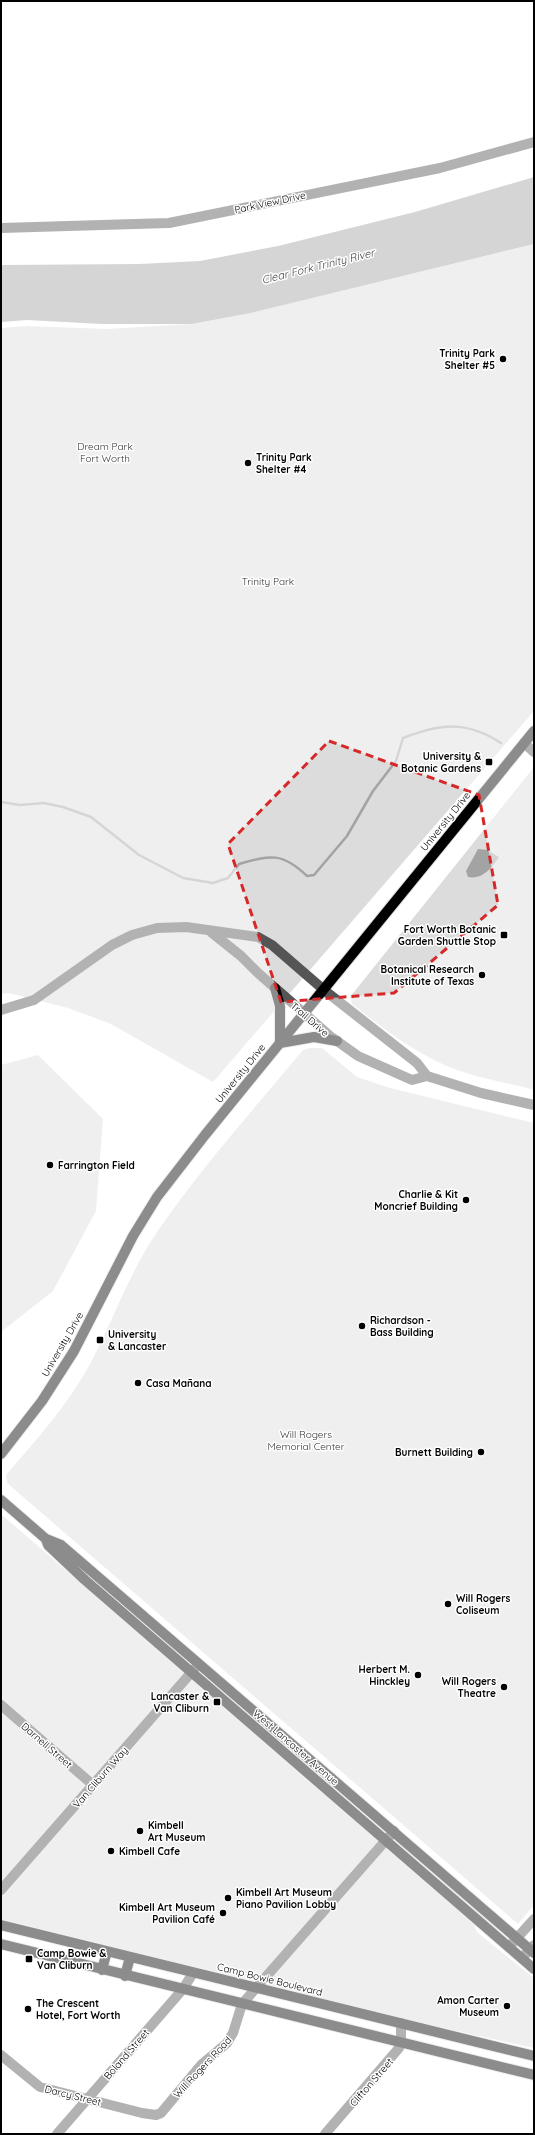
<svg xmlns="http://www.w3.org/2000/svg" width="535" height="2135" viewBox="0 0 535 2135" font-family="Quicksand,sans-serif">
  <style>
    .green { fill: #dcdcdc }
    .water { fill: #a3a3a3 }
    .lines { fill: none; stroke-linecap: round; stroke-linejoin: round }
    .stream { stroke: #a3a3a3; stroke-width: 2.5 }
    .major-casing { stroke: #dbdbdb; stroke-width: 12 }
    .minor { stroke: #555; stroke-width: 10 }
    .major { stroke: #000; stroke-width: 10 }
    .marked { fill: none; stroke: #d62828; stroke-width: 3; stroke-dasharray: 8 5; stroke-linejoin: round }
    .poi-dot { fill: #000; stroke: #fff; stroke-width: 1.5 }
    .labels { text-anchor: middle; stroke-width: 3; stroke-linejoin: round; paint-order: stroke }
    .street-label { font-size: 10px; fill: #000; stroke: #fff }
    .poi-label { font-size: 10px; font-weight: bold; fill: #000; stroke: #fff; text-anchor: end }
    .park-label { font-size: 10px; fill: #333; stroke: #fff }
    .water-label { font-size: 11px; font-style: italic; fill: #444; stroke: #fff }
  </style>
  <rect width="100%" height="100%" fill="#fff"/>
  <path class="green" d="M534,244v467l-321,371 -102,-58 -43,-16 -59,-15 -8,1v-666l25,-2 81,3 85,-5 59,-11z
    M534,767v323c-25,-7 -52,-11 -77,-20 -40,-15 -72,-40 -105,-66l-2,-7z
    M310,1048h12l35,29 33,11 144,35v782l-16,19 -511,-441 -1,-8c30,-35 62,-70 84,-111 23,-43 39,-91 67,-132 44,-64 96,-122 146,-182z
    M38,1055l65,64 -7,92 -43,80 -52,41v-267z
    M1,1514l472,409 4,9 57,46v70l-140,-31 -393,-98z"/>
  <path class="water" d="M534,177v67l-283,69 -59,11h-90l-75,-4 -26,2v-57l138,-1 61,-3 78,-15 137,-34z
    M478,849l9,1 12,7c-7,11 -17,23 -31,20l-2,-6z"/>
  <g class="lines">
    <path class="stream" d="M1,802l19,3 24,-2 19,4 28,10 48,38 44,23 30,5 15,-5 11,-14c32,-9 43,-12 68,12l7,-1 33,-39 26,-45 23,-30 7,-23c37,-14 63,-18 98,5"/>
    <g class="major-casing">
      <path id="major" d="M275,988l5,18v37
        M280,1043l34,-6 23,4
        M1,1454l41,-53 32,-50 59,-115 24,-39 48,-62 329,-404
        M1,1500l45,39 2,6 37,35 449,389
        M46,1539l15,6 473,408
        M1,1925l533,131
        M1,1944l533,131
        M102,1970l5,-19
        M125,1976l5,-19"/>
    </g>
    <path class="minor" d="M1,228l168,-5 271,-55 94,-26
      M524,743l10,9
      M211,932l30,24 17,17 72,63 28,20 54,24 15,-4 54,17 53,12
      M1,1010l33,-10 78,-55 20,-10 25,-7 29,-1 72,10 14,8 52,45 93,73 10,13
      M1,1705l92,80
      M1,1890l196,-224
      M509,1947l25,-28
      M522,1958l12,-13
      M1,2055l39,32 102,26 14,2 5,-2 41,-49 25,-21 6,-10 9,-29 152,-173
      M57,2134l126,-145 10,-16
      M325,2134l74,-86 2,-6v-19"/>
    <use href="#major" class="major"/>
  </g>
  <path d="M0 0H535V2135H0ZM329,741l150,54 19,110 -104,88 -113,9 -53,-158z" fill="#fff" fill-opacity=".55" fill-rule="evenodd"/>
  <path class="marked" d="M329,741l150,54 19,110 -104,88 -113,9 -53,-158z"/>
  <g class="poi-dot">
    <circle cx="503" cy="359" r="4"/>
    <circle cx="248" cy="463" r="4"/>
    <rect x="485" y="758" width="8" height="8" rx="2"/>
    <rect x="500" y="931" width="8" height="8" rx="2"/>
    <circle cx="482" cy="975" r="4"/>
    <circle cx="50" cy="1165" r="4"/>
    <circle cx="466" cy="1200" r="4"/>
    <circle cx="362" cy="1326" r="4"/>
    <rect x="96" y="1336" width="8" height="8" rx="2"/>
    <circle cx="138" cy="1383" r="4"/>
    <circle cx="481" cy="1452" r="4"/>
    <circle cx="448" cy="1604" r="4"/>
    <circle cx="418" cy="1675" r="4"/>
    <circle cx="504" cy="1687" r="4"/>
    <rect x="213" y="1698" width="8" height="8" rx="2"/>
    <circle cx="140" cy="1831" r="4"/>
    <circle cx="111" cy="1851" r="4"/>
    <circle cx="228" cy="1898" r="4"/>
    <circle cx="223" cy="1913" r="4"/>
    <rect x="25" y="1955" width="8" height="8" rx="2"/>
    <circle cx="507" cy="2006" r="4"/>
    <circle cx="28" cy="2009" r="4"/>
  </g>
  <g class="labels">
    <g class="street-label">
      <text transform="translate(270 202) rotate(-12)" y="4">Park View Drive</text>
      <text transform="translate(445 821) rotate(-51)" y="4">University Drive</text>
      <text transform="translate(310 1019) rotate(41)" y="4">Trail Drive</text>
      <text transform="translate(240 1073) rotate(-51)" y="4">University Drive</text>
      <text transform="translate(62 1344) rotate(-60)" y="4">University Drive</text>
      <text transform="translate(47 1745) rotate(41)" y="4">Darnell Street</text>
      <text transform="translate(296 1747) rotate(41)" y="4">West Lancaster Avenue</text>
      <text transform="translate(100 1777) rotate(-49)" y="4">Van Cliburn Way</text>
      <text transform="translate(270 1979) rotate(14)" y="4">Camp Bowie Boulevard</text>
      <text transform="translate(126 2054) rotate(-49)" y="4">Boland Street</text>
      <text transform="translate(202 2067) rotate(-47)" y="4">Will Rogers Road</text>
      <text transform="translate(371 2082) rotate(-49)" y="4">Clifton Street</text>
      <text transform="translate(73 2095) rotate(14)" y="4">Darcy Street</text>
    </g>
    <g class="poi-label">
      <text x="495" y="357">Trinity Park<tspan x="495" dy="12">Shelter #5</tspan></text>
      <text x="256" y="461" text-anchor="start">Trinity Park<tspan x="256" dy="12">Shelter #4</tspan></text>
      <text x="481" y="760">University &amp;<tspan x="481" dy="12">Botanic Gardens</tspan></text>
      <text x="496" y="933">Fort Worth Botanic<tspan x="496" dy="12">Garden Shuttle Stop</tspan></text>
      <text x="474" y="973">Botanical Research<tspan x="474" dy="12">Institute of Texas</tspan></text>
      <text x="58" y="1169" text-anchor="start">Farrington Field</text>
      <text x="458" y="1198">Charlie &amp; Kit<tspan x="458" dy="12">Moncrief Building</tspan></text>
      <text x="370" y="1324" text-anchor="start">Richardson -<tspan x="370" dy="12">Bass Building</tspan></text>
      <text x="108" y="1338" text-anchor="start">University<tspan x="108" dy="12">&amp; Lancaster</tspan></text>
      <text x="146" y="1387" text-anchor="start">Casa Mañana</text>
      <text x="473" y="1456">Burnett Building</text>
      <text x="456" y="1602" text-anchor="start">Will Rogers<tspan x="456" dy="12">Coliseum</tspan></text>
      <text x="410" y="1673">Herbert M.<tspan x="410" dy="12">Hinckley</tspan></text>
      <text x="496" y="1685">Will Rogers<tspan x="496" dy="12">Theatre</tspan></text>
      <text x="209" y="1700">Lancaster &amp;<tspan x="209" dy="12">Van Cliburn</tspan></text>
      <text x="148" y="1829" text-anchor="start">Kimbell<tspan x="148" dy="12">Art Museum</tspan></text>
      <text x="119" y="1855" text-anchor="start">Kimbell Cafe</text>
      <text x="236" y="1896" text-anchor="start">Kimbell Art Museum<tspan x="236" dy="12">Piano Pavilion Lobby</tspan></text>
      <text x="215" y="1911">Kimbell Art Museum<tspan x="215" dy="12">Pavilion Café</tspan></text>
      <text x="37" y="1957" text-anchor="start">Camp Bowie &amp;<tspan x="37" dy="12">Van Cliburn</tspan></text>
      <text x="499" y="2004">Amon Carter<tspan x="499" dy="12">Museum</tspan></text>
      <text x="36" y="2007" text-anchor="start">The Crescent<tspan x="36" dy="12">Hotel, Fort Worth</tspan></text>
    </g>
    <g class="park-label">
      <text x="105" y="450">Dream Park<tspan x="105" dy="12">Fort Worth</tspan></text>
      <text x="268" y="585">Trinity Park</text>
      <text x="306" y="1438">Will Rogers<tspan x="306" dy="12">Memorial Center</tspan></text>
    </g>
    <g class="water-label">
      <text transform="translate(318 266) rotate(-14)" y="4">Clear Fork Trinity River</text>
    </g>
  </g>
  <rect width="535" height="2135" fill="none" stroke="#000000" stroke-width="4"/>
</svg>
